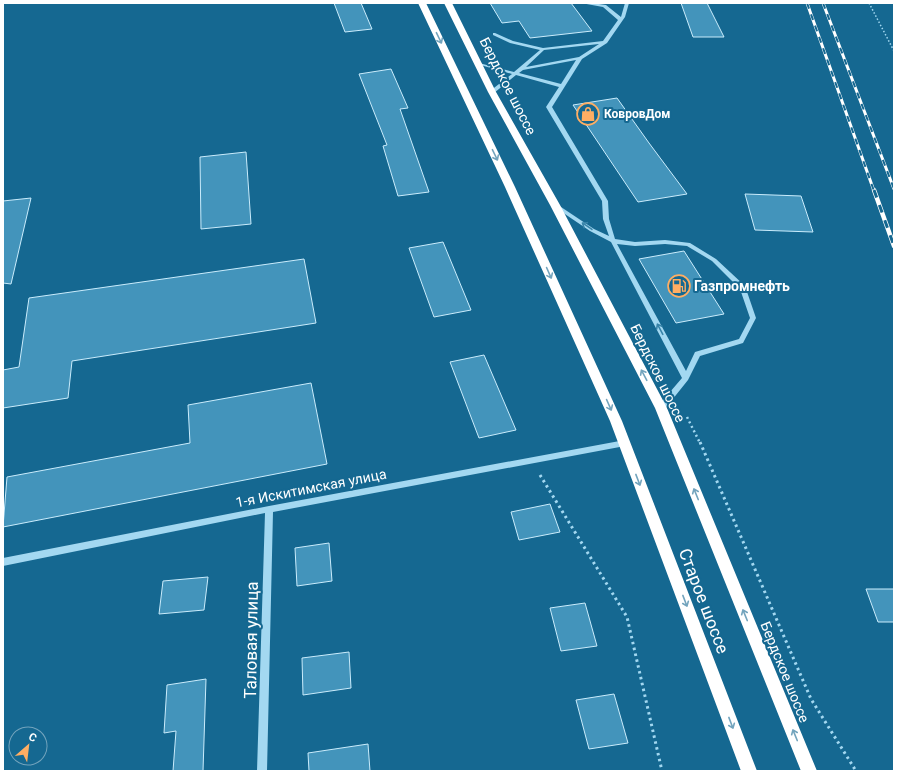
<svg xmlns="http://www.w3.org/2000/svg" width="897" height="774" viewBox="0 0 897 774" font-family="Roboto,sans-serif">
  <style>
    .building { fill: #4394bb; stroke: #caecfc }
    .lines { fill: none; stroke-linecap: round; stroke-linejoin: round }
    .path-far2 { stroke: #a3d8f1; stroke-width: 1.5; stroke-dasharray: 1.5 2; stroke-linecap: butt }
    .path-far1 { stroke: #a3d8f1; stroke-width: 2.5; stroke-dasharray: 2 3; stroke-linecap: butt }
    .path { stroke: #a3d8f1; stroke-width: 3; stroke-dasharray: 2.5 3.5; stroke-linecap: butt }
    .minor { fill: #a3d8f1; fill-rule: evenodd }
    .highway { fill: #fff; fill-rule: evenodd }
    .rail-far1-casing { stroke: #fff; stroke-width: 3 }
    .rail-casing { stroke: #fff; stroke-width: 4.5 }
    .rail-far1 { stroke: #156891; stroke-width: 2; stroke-dasharray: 6; stroke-linecap: butt }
    .rail { stroke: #156891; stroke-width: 3; stroke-dasharray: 8; stroke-linecap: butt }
    .oneway { stroke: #73a4bd }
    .oneway2 { stroke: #3884a9 }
    .labels { text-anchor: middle; stroke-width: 4; stroke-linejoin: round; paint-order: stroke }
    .far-poi-label { font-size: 12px; font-weight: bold; fill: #fff; stroke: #156891; text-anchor: start }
    .street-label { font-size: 14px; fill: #fff; stroke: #156891 }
    .poi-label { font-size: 14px; font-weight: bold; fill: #fff; stroke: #156891; text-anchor: start }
    .near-street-label { font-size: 17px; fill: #fff; stroke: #156891 }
  </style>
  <rect width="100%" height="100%" fill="#156891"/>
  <path class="building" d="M334,3h27l11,26 -27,3z
    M490,3h81l21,28 -62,7 -11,-17 -17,2z
    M681,3h26l17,34h-31z
    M391,69l17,39 -8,1 29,83 -31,4 -15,-50 4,-1 -28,-71z
    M617,98l32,45 38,51 -49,8 -65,-97z
    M246,152l5,72 -50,5 -1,-72z
    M745,194l56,2 12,36 -58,-2z
    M31,198l-20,86 -8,-1v-82z
    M443,242l28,68 -37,7 -25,-69z
    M684,251l40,63 -48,9 -37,-64z
    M304,259l12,64 -244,38 -4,37 -65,10v-38l16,-3 10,-69z
    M484,355l32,75 -37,8 -29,-76z
    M311,383l16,81 -324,63 4,-50 183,-34 -2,-38z
    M550,504l10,28 -41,8 -8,-28z
    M329,543l3,38 -35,5 -2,-38z
    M208,577l-4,33 -45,4 4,-33z
    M866,589h28v33h-16z
    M585,603l12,43 -36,5 -11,-43z
    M349,652l2,36 -48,7 -1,-37z
    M206,679l-3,92h-30l3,-40 -12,2 3,-48z
    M614,694l14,49 -39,6 -13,-49z
    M368,744l2,27h-61l-1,-18z"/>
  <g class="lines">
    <path class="path-far2" d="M869,3l25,48"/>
    <path class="path-far1" d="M687,417l13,26"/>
    <path class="path" d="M700,442l111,257 45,72
      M540,475l87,142 35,154"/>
    <path class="minor" d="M581,3h11l14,2 15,12 4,-14h4l-4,14 -18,26 -25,16 -30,48 56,94 1,18 6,20 20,3 30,-2 25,3 26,16 29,27 11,32 -13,25 -43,13 -12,24 -24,30h-6l-1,-2 1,-2 24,-28 -71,-136 -21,-11 -37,-25 1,-1h4l36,24 15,7 -6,-17 -1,-18 -56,-94 13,-20 -43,-12 -22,18h-4v-2l22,-17 -35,-10 2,-1 35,9 26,-22 -30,-7 -17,-8v-2h2l18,8 30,7 60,-7 15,-21 -15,-13zM599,44l-20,13 -53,10 18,-17zM576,60l-15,24 -42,-11 4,-3zM617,244l18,2 30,-2 22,2 25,15 28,28 10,29 -11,21 -44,13 -9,19z
      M625,440l3,1 1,2 -1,2 -3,1 -352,66 -6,259h-10l8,-258 -262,53v-8l266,-52z"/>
    <path class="highway" d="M418,3h8l89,184 107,234 135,350h-16l-131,-350 -105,-234z
      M444,3h8l44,89 64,113 107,203 150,363h-16l-146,-363 -105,-203 -62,-113z"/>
    <g class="rail-far1-casing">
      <path id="rail-far1" d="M807,3l67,188
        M823,3l71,186"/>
    </g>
    <g class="rail-casing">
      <path id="rail" d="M874,190l20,56"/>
    </g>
    <use href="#rail-far1" class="rail-far1"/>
    <use href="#rail" class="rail"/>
  </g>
  <defs><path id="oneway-shaft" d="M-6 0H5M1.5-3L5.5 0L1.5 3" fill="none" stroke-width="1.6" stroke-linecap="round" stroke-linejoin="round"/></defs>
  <g class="oneway">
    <use href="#oneway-shaft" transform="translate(439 38) rotate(64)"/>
    <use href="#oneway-shaft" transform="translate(495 155) rotate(64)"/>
    <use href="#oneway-shaft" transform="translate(549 273) rotate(66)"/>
    <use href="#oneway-shaft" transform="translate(644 375) rotate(-118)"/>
    <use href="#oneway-shaft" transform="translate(609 405) rotate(66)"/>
    <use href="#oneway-shaft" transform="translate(638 480) rotate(69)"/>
    <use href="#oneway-shaft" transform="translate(696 494) rotate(-112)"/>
    <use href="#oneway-shaft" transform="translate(685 601) rotate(69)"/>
    <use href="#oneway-shaft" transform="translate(745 615) rotate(-112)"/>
    <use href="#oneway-shaft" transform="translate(731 723) rotate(69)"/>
    <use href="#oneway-shaft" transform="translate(795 735) rotate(-112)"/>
  </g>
  <g class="oneway2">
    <use href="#oneway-shaft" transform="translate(587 226) rotate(-146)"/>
    <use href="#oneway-shaft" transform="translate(660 329) rotate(-118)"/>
  </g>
  <defs>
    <g id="shop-ring" transform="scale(1.15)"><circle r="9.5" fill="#156891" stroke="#ffae63" stroke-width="1.5"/><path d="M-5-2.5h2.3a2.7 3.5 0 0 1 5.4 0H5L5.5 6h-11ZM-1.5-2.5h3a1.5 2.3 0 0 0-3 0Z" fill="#ffae63"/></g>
    <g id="fuel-ring" transform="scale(1.15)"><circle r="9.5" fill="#156891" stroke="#ffae63" stroke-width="1.5"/><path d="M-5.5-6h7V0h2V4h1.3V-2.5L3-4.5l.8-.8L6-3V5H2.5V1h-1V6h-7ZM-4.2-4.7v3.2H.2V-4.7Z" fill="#ffae63"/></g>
  </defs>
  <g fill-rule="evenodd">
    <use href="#shop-ring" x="588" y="114"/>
    <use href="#fuel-ring" x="679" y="286"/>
  </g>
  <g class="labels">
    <g class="far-poi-label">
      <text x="604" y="118">КовровДом</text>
    </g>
    <g class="street-label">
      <text transform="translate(508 86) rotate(63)" y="5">Бердское шоссе</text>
      <text transform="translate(658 373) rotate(64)" y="5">Бердское шоссе</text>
      <text transform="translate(311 488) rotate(-11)" y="5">1-я Искитимская улица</text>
      <text transform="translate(785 672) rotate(68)" y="5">Бердское шоссе</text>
    </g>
    <g class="poi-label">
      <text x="694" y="291">Газпромнефть</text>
    </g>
    <g class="near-street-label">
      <text transform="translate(704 601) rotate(69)" y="6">Старое шоссе</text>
      <text transform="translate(251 640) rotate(-89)" y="6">Таловая улица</text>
    </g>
  </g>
  <rect width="897" height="774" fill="none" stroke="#ffffff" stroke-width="8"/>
  <g transform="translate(28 746) rotate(28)"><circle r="19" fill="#156891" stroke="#73a4bd"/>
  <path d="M0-3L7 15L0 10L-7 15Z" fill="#ffae63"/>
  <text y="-6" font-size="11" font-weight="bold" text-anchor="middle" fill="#ffffff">С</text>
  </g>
</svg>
